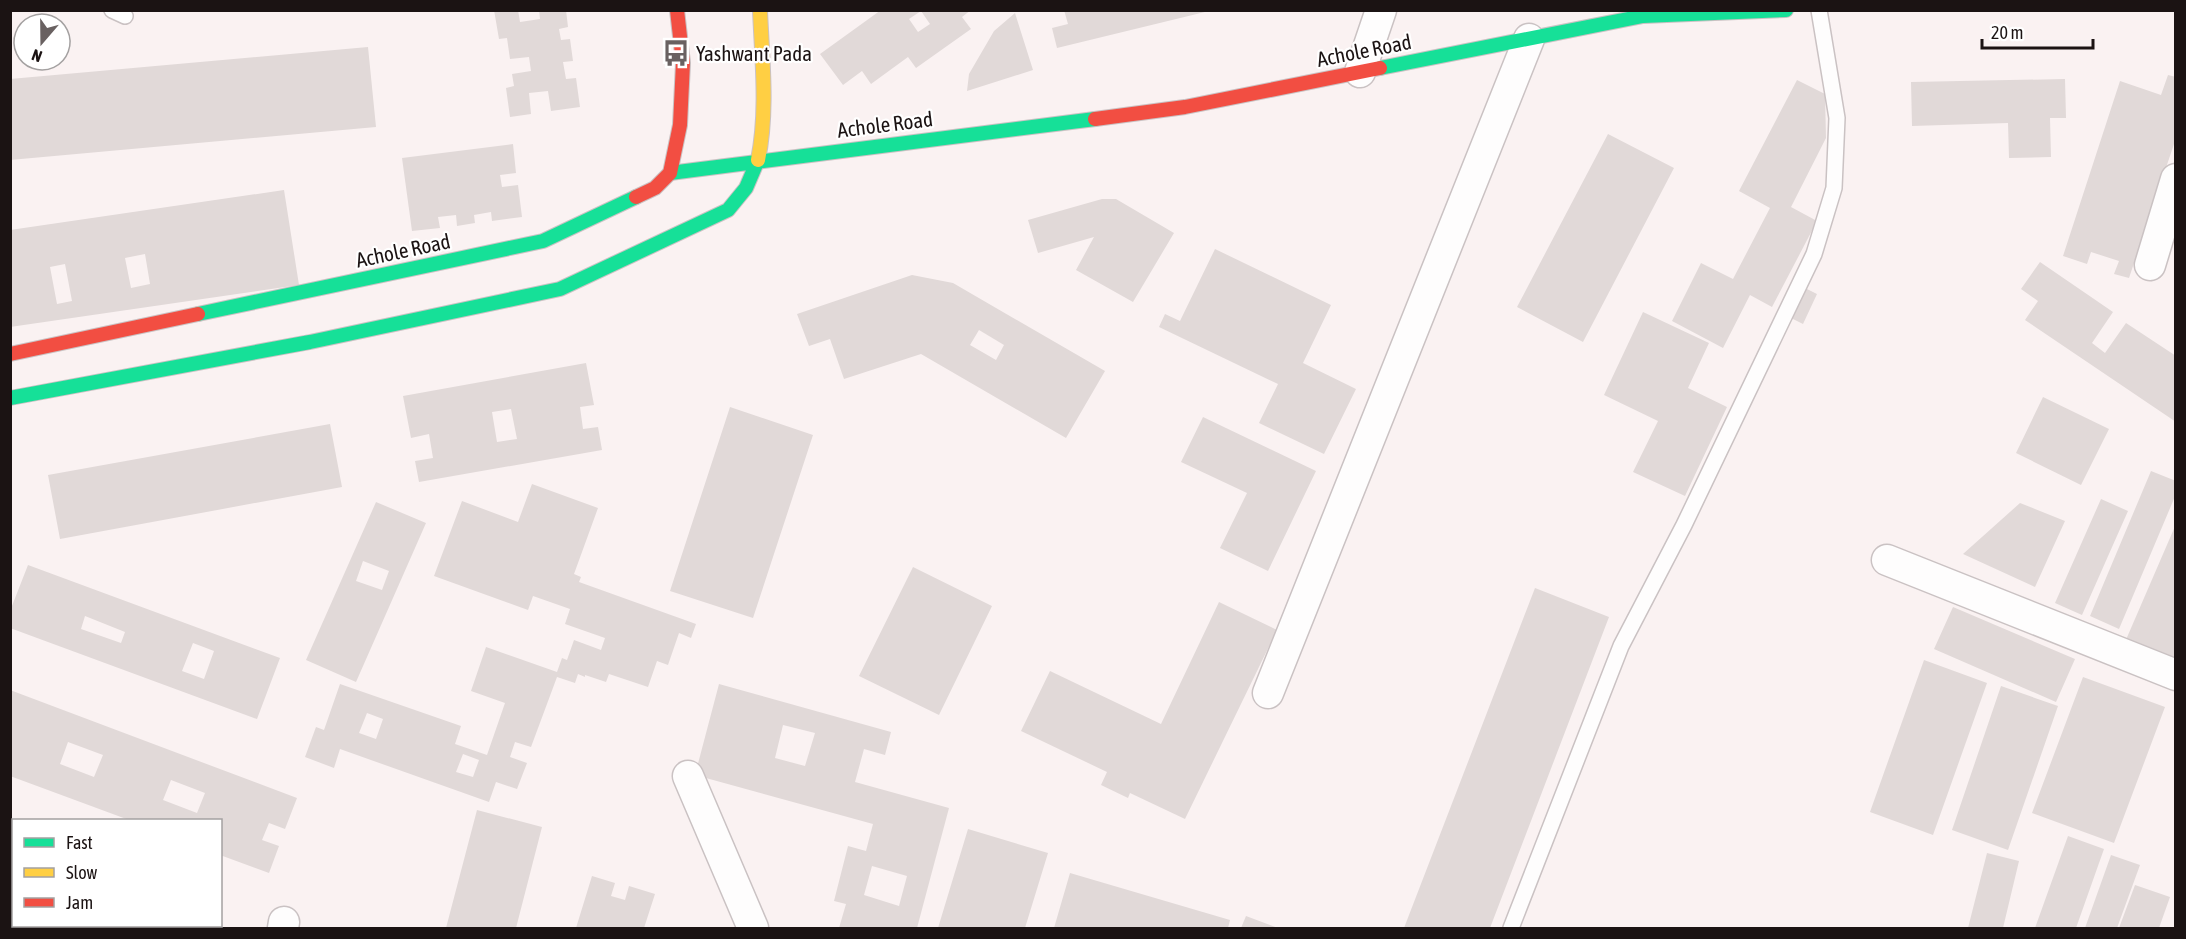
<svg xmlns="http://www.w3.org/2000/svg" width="2186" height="939" font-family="'Asap Condensed',sans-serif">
<rect width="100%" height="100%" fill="#faf2f2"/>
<path fill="#e1d9d8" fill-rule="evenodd" d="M494 10H518L520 22 540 19 539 10H566L568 27 559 29 561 40 570 39 573 61 563 62 566 79 576 78 580 107 551 111 548 91 529 93 531 114 510 117 506 88 514 86 512 74 531 71 529 57 510 59 507 38 499 39Z
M881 10H971L962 17 971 29 916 68 908 57 871 84 862 71 843 85 820 54ZM921 11 930 24 918 32 909 19Z
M1064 10H1209V11L1057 48 1052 28 1068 24Z
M1015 13 1033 70 967 91 969 74 994 31Z
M368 47 376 127 10 160V79Z
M2168 75 2176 77V138L2129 278 2114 274 2119 261 2091 252 2087 264 2063 256 2120 81 2161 95Z
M2065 79 2066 118H2050L2051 157 2009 158 2008 123 1912 126 1911 82Z
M1797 80 1825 94 1826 138 1791 207 1817 221 1772 307 1750 295 1723 348 1672 321 1701 263 1733 279 1770 208 1739 191Z
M1608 134 1674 168 1583 342 1517 307Z
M513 144 516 173 500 175 502 187 518 185 522 217 492 221 491 212 474 215 475 223 457 226 456 215 438 217 440 228 412 231 402 158Z
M284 190 299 285 10 327V230ZM145 254 150 284 131 288 125 258ZM65 264 72 301 57 304 50 267Z
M1102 199H1116L1174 233 1133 302 1076 270 1094 237 1038 253 1028 220Z
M1215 249 1331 305 1303 363 1356 389 1324 454 1259 423 1278 384 1159 327 1165 314 1180 321Z
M2040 262 2113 312 2092 343 2105 353 2126 323 2176 356V422L2025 320 2038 301 2021 289Z
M912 275 953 283 1105 371 1066 438 921 354 844 379 830 339 809 346 797 314ZM979 330 1004 345 996 360 970 345Z
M1805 288 1817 294 1803 324 1791 318Z
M1643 312 1709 343 1688 388 1727 407 1685 496 1633 472 1658 421 1604 395Z
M586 363 594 405 580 407 583 429 598 427 602 450 419 482 415 461 433 458 429 434 411 438 403 396ZM511 409 517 439 497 442 492 412Z
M2043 397 2109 429 2081 485 2016 453Z
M730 407 813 435 753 618 670 591Z
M1203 417 1316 471 1268 571 1220 548 1247 493 1181 462Z
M330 424 342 487 60 539 48 475Z
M2151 471 2176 481V494L2119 629 2090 616Z
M532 484 598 508 574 574 581 577 579 582 696 624 691 638 679 633 668 665 657 661 648 687 609 674 606 682 585 675V677L578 674 575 683 557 677 531 747 515 742 510 757 527 763 517 789 496 782 489 802 340 749 334 768 305 757 316 727 324 730 340 684 461 726 455 744 487 755 505 703 471 691 486 647 557 672 562 658 567 660 574 640 601 650 605 638 565 624 570 609 533 596 528 610 434 576 462 501 518 522ZM367 713 383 719 376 739 359 733ZM463 754 479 760 473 777 456 772Z
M2101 499 2128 511 2082 615 2055 603Z
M376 502 426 523 356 682 306 660ZM363 561 389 571 382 590 356 581Z
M2020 503 2065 521 2035 587 1963 554Z
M2176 524V664L2125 642Z
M28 565 280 658 257 719 10 628V611ZM85 616 125 632 121 643 81 629ZM193 643 214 651 204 679 182 671Z
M913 567 992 606 939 715 859 676Z
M1535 588 1609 617 1490 928H1404Z
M1219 602 1277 630 1185 819 1130 793 1128 798 1101 785 1107 772 1021 731 1050 671 1161 724Z
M1953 607 2075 659 2056 702 1934 649Z
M1924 660 1987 683 1933 835 1870 812Z
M2083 677 2165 707 2114 843 2032 813Z
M719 684 891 732 885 755 864 749 855 782 949 808 917 928H839L846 904 834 901 848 846 866 851 873 824 695 775ZM783 725 815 733 805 766 775 758ZM872 866 907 876 899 906 864 895Z
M2001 686 2058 706 2008 850 1952 830Z
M10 690 297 798 285 829 269 823 262 840 279 846 269 873 220 855V820H129L10 776ZM68 742 103 755 94 777 60 764ZM171 780 205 793 197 813 163 800Z
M477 810 542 827 516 928H446Z
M968 829 1048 853 1025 928H938Z
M2068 836 2104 849 2076 928H2035Z
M1987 853 2019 861 2003 928H1968Z
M2111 855 2140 865 2117 928H2085Z
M1070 873 1230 920 1228 928H1054Z
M592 876 615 883 611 896 625 900 629 886 655 894 644 928H576Z
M2135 885 2170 897 2159 928H2119Z
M1246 916 1278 928H1241Z"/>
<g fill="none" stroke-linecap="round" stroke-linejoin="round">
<defs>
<path id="lane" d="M112 10 125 16
M1511 928 1621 646 1684 525 1814 254 1834 188 1837 118 1819 10"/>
<path id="street" d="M1360 72 1381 10
M2150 265 2176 179
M1887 560 2176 675
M1268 693 1529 39
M688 776 753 928
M283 928 284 922"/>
<path id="fast" d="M1380 68 1643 16 1786 10
M670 173 1095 119
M198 314 543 241 636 197
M10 398 310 342 560 289 728 210 746 188 758 160"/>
<path id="slow" d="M758 160C768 111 762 59 760 10"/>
<path id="jam" d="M1095 119 1185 107 1380 68
M636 197 655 188 670 173 680 125 683 63 677 10
M10 354 198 314"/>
</defs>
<use href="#lane" stroke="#cac2c3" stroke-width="18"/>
<use href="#street" stroke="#cac2c3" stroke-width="33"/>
<use href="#fast" stroke="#cac2c3" stroke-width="16"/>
<use href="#slow" stroke="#cac2c3" stroke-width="16"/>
<use href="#jam" stroke="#cac2c3" stroke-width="16"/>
<use href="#lane" stroke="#fefdfd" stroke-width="15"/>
<use href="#street" stroke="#fefdfd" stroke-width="30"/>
<use href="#fast" stroke="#16e098" stroke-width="14"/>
<use href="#slow" stroke="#ffcf43" stroke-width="14"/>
<use href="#jam" stroke="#f24e42" stroke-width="14"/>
</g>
<defs>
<symbol id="bus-bare" viewBox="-9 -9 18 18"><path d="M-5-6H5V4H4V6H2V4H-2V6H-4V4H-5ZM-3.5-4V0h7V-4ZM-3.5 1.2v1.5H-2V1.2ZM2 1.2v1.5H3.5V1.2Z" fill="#696161" stroke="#fff" stroke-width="2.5" paint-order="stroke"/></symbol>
</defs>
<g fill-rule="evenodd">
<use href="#bus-bare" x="657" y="34" width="38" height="38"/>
</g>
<g text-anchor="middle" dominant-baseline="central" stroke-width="4.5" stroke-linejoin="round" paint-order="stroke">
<g font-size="21" fill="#1b1313" stroke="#fff">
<text transform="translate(1364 50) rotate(-11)">Achole Road</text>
<text transform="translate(885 124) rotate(-7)">Achole Road</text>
<text transform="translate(403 250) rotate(-12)">Achole Road</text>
</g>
<g font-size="21" fill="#1b1313" stroke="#fff" text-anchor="start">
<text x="696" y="53">Yashwant Pada</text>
</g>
</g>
<rect width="2186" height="939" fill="none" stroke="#1b1313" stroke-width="24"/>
<rect x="12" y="819" width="210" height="108" fill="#ffffff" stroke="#a4a1a1" stroke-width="1.5"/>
<rect x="24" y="838" width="30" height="9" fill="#16e098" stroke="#a4a1a1" stroke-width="1.5"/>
<text x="66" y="849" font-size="18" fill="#1b1313">Fast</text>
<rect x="24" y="868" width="30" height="9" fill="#ffcf43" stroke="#a4a1a1" stroke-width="1.5"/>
<text x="66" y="879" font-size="18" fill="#1b1313">Slow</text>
<rect x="24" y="898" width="30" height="9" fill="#f24e42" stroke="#a4a1a1" stroke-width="1.5"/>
<text x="66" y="909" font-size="18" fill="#1b1313">Jam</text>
<g transform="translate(42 42) rotate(200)"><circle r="28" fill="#ffffff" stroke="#a4a1a1" stroke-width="1.5"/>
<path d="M0-4.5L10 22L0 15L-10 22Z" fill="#696161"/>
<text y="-9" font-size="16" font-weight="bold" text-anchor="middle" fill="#1b1313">N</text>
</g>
<path d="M1982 39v9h111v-9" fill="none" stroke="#1b1313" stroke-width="3"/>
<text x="1991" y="39" font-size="18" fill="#1b1313" stroke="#ffffff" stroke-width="4.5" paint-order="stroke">20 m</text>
</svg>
